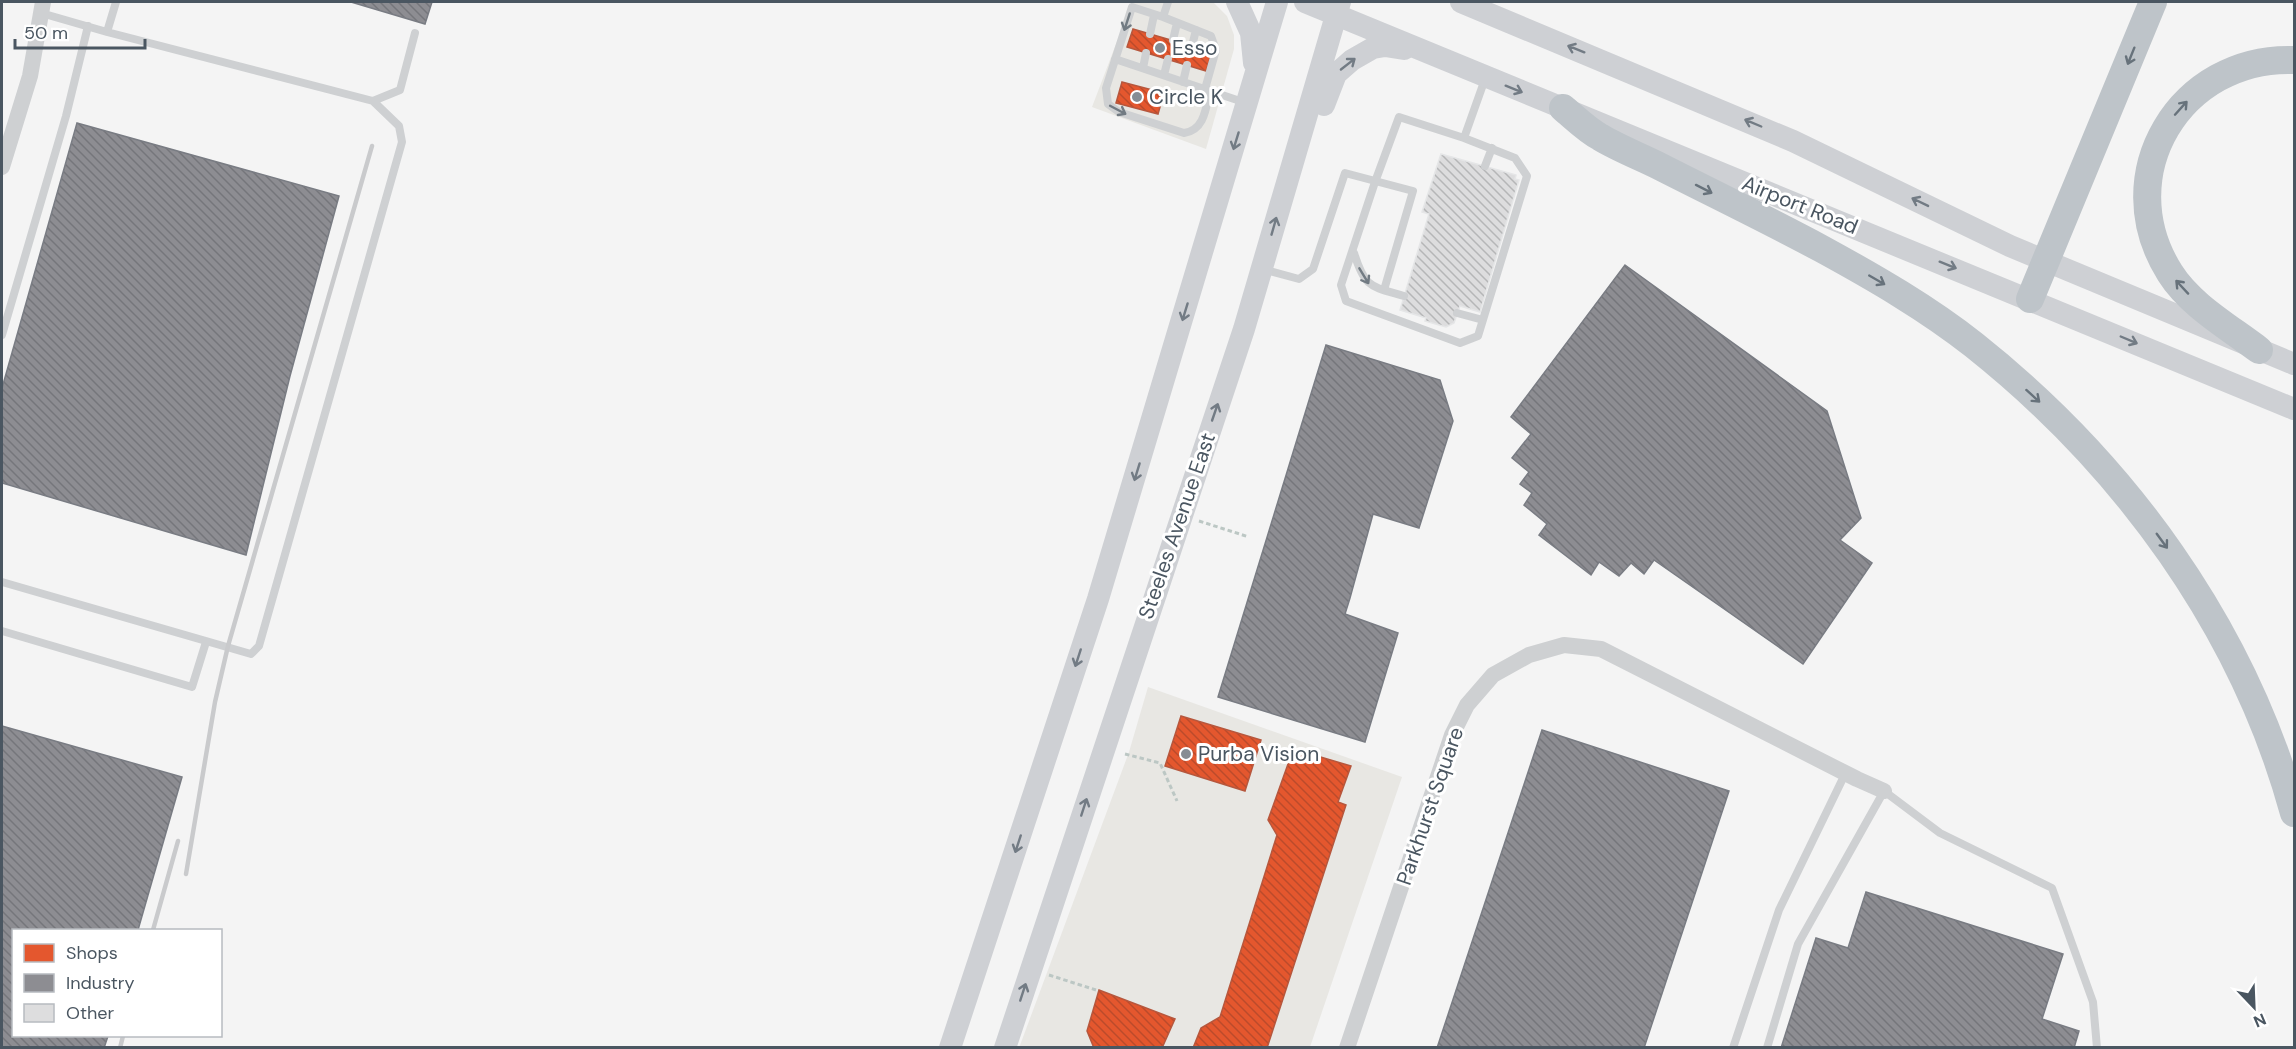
<svg xmlns="http://www.w3.org/2000/svg" width="2296" height="1049" font-family="'DM Sans',sans-serif">
<defs>
<pattern id="shops-back-hatch" width="6" height="6" patternUnits="userSpaceOnUse" patternTransform="scale(1.5)"><rect width="6" height="6" fill="#e4572e"/><path d="M-1 5l2 2M0 0l6 6M5-1l2 2" fill="none" stroke="#bb4b2b"/></pattern>
<pattern id="industry-back-hatch" width="6" height="6" patternUnits="userSpaceOnUse" patternTransform="scale(1.5)"><rect width="6" height="6" fill="#8d8d92"/><path d="M-1 5l2 2M0 0l6 6M5-1l2 2" fill="none" stroke="#75767b"/></pattern>
<pattern id="building-back-hatch" width="6" height="6" patternUnits="userSpaceOnUse" patternTransform="scale(1.5)"><rect width="6" height="6" fill="#ddddde"/><path d="M-1 5l2 2M0 0l6 6M5-1l2 2" fill="none" stroke="#b5b6b7"/></pattern>
</defs>
<rect width="100%" height="100%" fill="#f4f4f4"/>
<path fill="#e8e7e3" d="M1132 2H1213L1227 16 1234 35V49L1206 149 1092 107Z
M1148 687 1402 777 1310 1047 1019 1048 1129 752Z"/>
<path fill="url(#shops-back-hatch)" stroke="#b6573d" stroke-width="1.5" d="M1133 29 1212 52 1206 71 1127 47Z
M1122 82 1164 93 1158 114 1116 103Z
M1181 716 1261 740 1245 791 1165 766Z
M1307 753 1351 766 1338 802 1346 805 1267 1048H1193L1201 1028 1220 1017 1277 835 1268 820 1288 764Z
M1099 990 1175 1019 1162 1048H1094L1087 1031Z"/>
<path fill="url(#industry-back-hatch)" stroke="#797c83" stroke-width="1.5" d="M351 2H432L425 24Z
M77 123 339 196 290 376 246 555 2 483V388Z
M1625 265 1827 411 1861 518 1840 540 1872 563 1803 664 1654 560 1644 574 1631 563 1619 576 1599 562 1591 575 1539 535 1547 524 1524 505 1532 493 1520 484 1529 472 1512 458 1531 434 1511 417Z
M1326 345 1440 380 1453 421 1419 528 1373 514 1350 598 1345 614 1398 633 1365 742 1218 697Z
M2 726 182 777 138 930H14V1036H108L104 1048H2Z
M1542 730 1729 791 1644 1048H1437Z
M1866 892 2063 954 2042 1019 2079 1031 2074 1048H1781L1816 938 1848 948Z"/>
<path fill="url(#building-back-hatch)" stroke="#e5e6e7" stroke-width="1.5" d="M1441 154 1516 175 1515 179 1519 180 1480 312 1460 306 1454 323 1446 327 1425 321 1426 318 1400 310 1429 214 1422 212Z"/>
<g fill="none" stroke-linecap="round" stroke-linejoin="round">
<path stroke="#bcc7c4" stroke-width="3" stroke-dasharray="4.5 3" stroke-linecap="butt" d="M1199 521 1249 537
M1125 754 1160 763 1177 801
M1049 975 1096 990"/>
<path stroke="#ced0d2" stroke-width="8" d="M1168 2 1163 17 1132 7 1106 88 1108 104 1119 112 1184 133C1205 130 1206 107 1210 90
M41 13 107 32 116 2
M1163 17 1211 36 1216 50 1205 89
M1150 34 1154 15
M1173 40 1177 23
M1192 46 1196 30
M1115 59 1246 103
M1143 68 1146 53
M1164 75 1168 59
M1183 82 1187 65
M373 101 400 90 415 33
M1399 117 1464 138 1515 158 1527 176 1478 336 1460 343 1346 301 1341 285 1375 182Z
M1464 138 1485 79
M1485 166 1492 148
M1354 253C1365 288 1370 286 1404 296
M1262 269 1299 279 1313 269 1345 173 1413 191 1384 290
M1457 313 1483 320
M2 335 66 116 88 26
M2 582 251 654 259 646 402 142 399 126 373 101 107 32
M2 631 192 687 206 642
M1733 1048 1779 910 1846 772
M1767 1048 1798 944 1884 791 1940 833 2052 888 2093 1002 2097 1048"/>
<path stroke="#ced0d2" stroke-width="16" d="M2 167 30 76 43 2
M1347 1048 1452 735 1467 705 1493 675 1529 655 1564 645 1601 649 1857 779 1884 791"/>
<path stroke="#ced0d4" stroke-width="22" d="M1237 2 1251 33 1254 63
M1305 2 2294 409
M1461 2 1793 141 2010 246 2294 364
M1324 105 1336 74 1352 60 1373 48 1385 46 1404 49
M950 1048 1098 599 1277 2
M1005 1048 1244 329 1340 2"/>
<path stroke="#bec4c9" stroke-width="28" d="M1563 108C1575 118 1587 130 1600 137 1618 148 1639 156 1657 165 1712 193 1768 220 1822 249 1875 278 1927 308 1974 345 2124 464 2243 627 2294 813
M2030 299 2153 2
M2259 350C2229 327 2190 305 2170 273 2108 175 2180 56 2294 60"/>
<path stroke="#c9cacc" stroke-width="4.5" d="M186 874 215 702 228 646 372 146
M153 930 178 841
M120 1048 123 1036"/>
</g>
<defs><path id="oneway-shaft" d="M-6 0H5M1.5-3L5.5 0L1.5 3" fill="none" stroke-width="1.6" stroke-linecap="round" stroke-linejoin="round" transform="scale(1.5)"/></defs>
<g stroke="#727b83">
<use href="#oneway-shaft" transform="translate(1127 22) rotate(108)"/>
<use href="#oneway-shaft" transform="translate(1118 110) rotate(28)"/>
<use href="#oneway-shaft" transform="translate(1364 276) rotate(59)"/>
</g>
<g stroke="#727b84">
<use href="#oneway-shaft" transform="translate(1576 49) rotate(-158)"/>
<use href="#oneway-shaft" transform="translate(1348 64) rotate(-38)"/>
<use href="#oneway-shaft" transform="translate(1514 89) rotate(22)"/>
<use href="#oneway-shaft" transform="translate(1753 123) rotate(-157)"/>
<use href="#oneway-shaft" transform="translate(1236 141) rotate(107)"/>
<use href="#oneway-shaft" transform="translate(1920 202) rotate(-154)"/>
<use href="#oneway-shaft" transform="translate(1274 226) rotate(-74)"/>
<use href="#oneway-shaft" transform="translate(1948 265) rotate(22)"/>
<use href="#oneway-shaft" transform="translate(1185 312) rotate(107)"/>
<use href="#oneway-shaft" transform="translate(2129 340) rotate(23)"/>
<use href="#oneway-shaft" transform="translate(1215 412) rotate(-71)"/>
<use href="#oneway-shaft" transform="translate(1137 472) rotate(107)"/>
<use href="#oneway-shaft" transform="translate(1078 658) rotate(108)"/>
<use href="#oneway-shaft" transform="translate(1084 807) rotate(-72)"/>
<use href="#oneway-shaft" transform="translate(1018 844) rotate(108)"/>
<use href="#oneway-shaft" transform="translate(1023 992) rotate(-72)"/>
</g>
<g stroke="#67727b">
<use href="#oneway-shaft" transform="translate(2131 56) rotate(112)"/>
<use href="#oneway-shaft" transform="translate(2181 108) rotate(-48)"/>
<use href="#oneway-shaft" transform="translate(1704 189) rotate(27)"/>
<use href="#oneway-shaft" transform="translate(1877 280) rotate(30)"/>
<use href="#oneway-shaft" transform="translate(2182 287) rotate(-133)"/>
<use href="#oneway-shaft" transform="translate(2033 396) rotate(42)"/>
<use href="#oneway-shaft" transform="translate(2162 541) rotate(54)"/>
</g>
<g fill="#868d94" stroke="#fff" stroke-width="2">
<circle cx="1160" cy="48" r="6"/>
<circle cx="1137" cy="97" r="6"/>
<circle cx="1186" cy="754" r="6"/>
</g>
<g text-anchor="middle" dominant-baseline="central" stroke-width="6" stroke-linejoin="round" paint-order="stroke">
<g font-size="21" fill="#4a5661" stroke="#fff" text-anchor="start">
<text x="1172" y="48">Esso</text>
<text x="1149" y="97">Circle K</text>
<text x="1198" y="754">Purba Vision</text>
</g>
<g font-size="21" fill="#4a5661" stroke="#fff">
<text transform="translate(1800 205) rotate(22)">Airport Road</text>
<text transform="translate(1177 526) rotate(-71)">Steeles Avenue East</text>
<text transform="translate(1430 806) rotate(-71)">Parkhurst Square</text>
</g>
</g>
<rect width="2296" height="1049" fill="none" stroke="#4a5661" stroke-width="6"/>
<rect x="12" y="929" width="210" height="108" fill="#ffffff" stroke="#b7bbc0" stroke-width="1.5"/>
<rect x="24" y="944" width="30" height="18" fill="#e4572e" stroke="#b7bbc0" stroke-width="1.5"/>
<text x="66" y="959" font-size="18" fill="#4a5661">Shops</text>
<rect x="24" y="974" width="30" height="18" fill="#8d8d92" stroke="#b7bbc0" stroke-width="1.5"/>
<text x="66" y="989" font-size="18" fill="#4a5661">Industry</text>
<rect x="24" y="1004" width="30" height="18" fill="#ddddde" stroke="#b7bbc0" stroke-width="1.5"/>
<text x="66" y="1019" font-size="18" fill="#4a5661">Other</text>
<g transform="translate(2254 1007) rotate(157)" stroke="#ffffff" stroke-width="4.5" paint-order="stroke">
<path d="M0-4.5L10 22L0 15L-10 22Z" fill="#4a5661"/>
<text y="-9" font-size="16" font-weight="bold" text-anchor="middle" fill="#4a5661">N</text>
</g>
<path d="M15 39v9h130v-9" fill="none" stroke="#4a5661" stroke-width="3"/>
<text x="24" y="39" font-size="18" fill="#4a5661" stroke="#ffffff" stroke-width="4.5" paint-order="stroke">50 m</text>
</svg>
